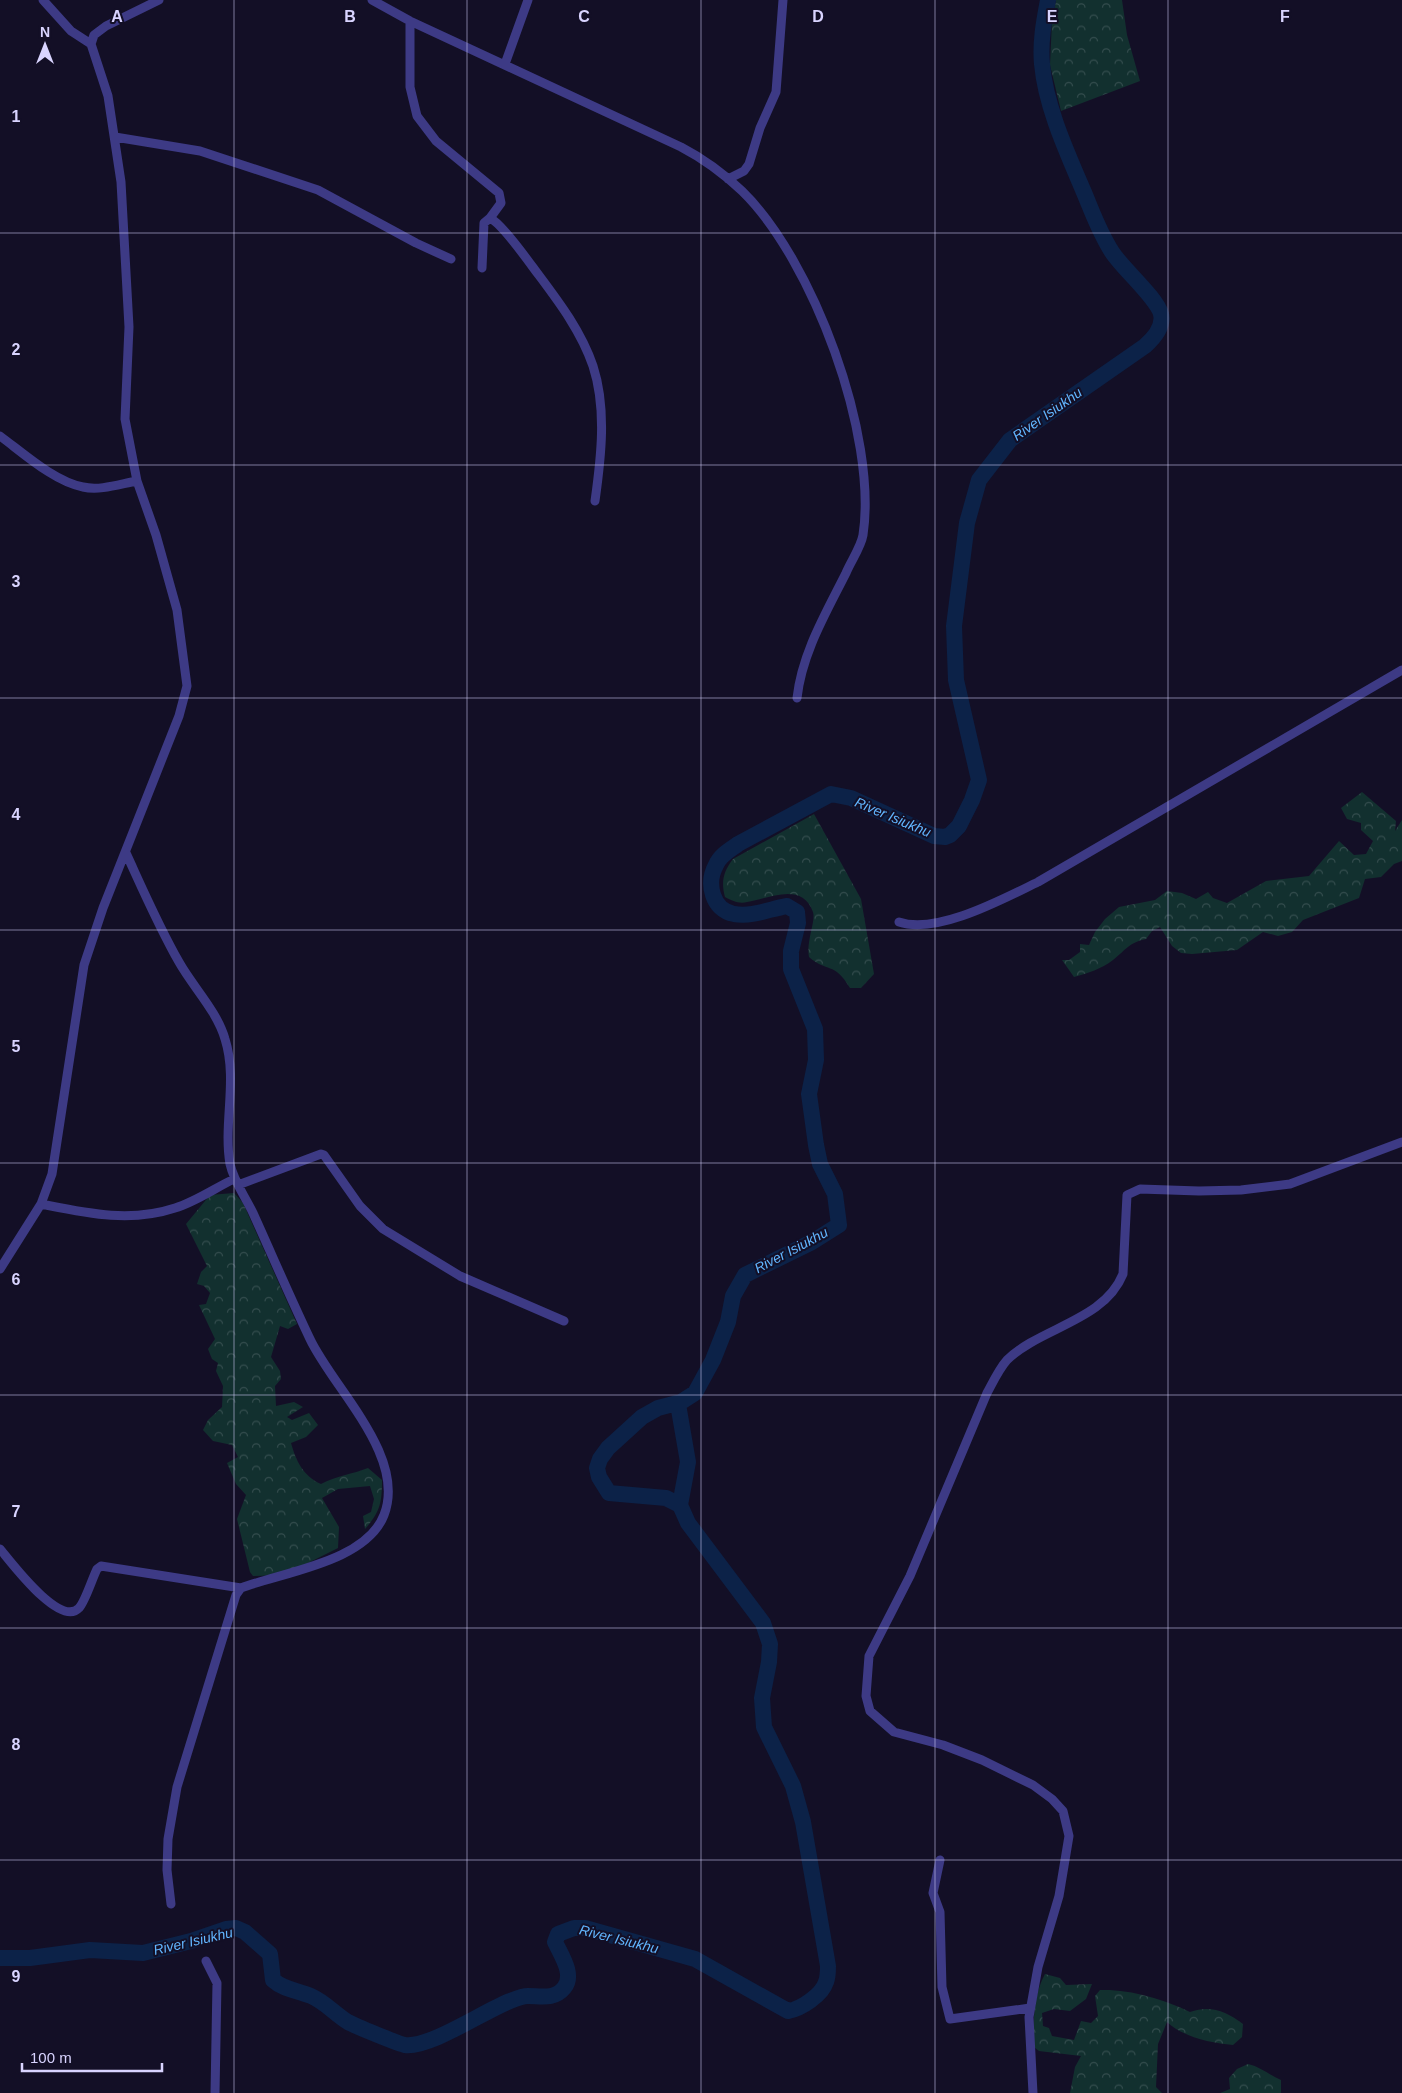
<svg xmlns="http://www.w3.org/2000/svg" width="1402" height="2093" font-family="Helvetica,sans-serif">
<defs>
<pattern id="forest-crowns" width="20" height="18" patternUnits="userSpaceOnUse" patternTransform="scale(1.25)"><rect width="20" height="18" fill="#12302f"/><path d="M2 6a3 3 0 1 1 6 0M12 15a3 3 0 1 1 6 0" fill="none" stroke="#344d4e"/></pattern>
</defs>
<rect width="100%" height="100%" fill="#130f26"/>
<path fill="url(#forest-crowns)" d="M1056 0H1122L1127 35 1140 81 1061 111 1050 65 1052 21Z
M1362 792 1396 821 1395 831 1402 820V861L1394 864 1381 877 1365 879 1359 898 1303 920 1292 932 1278 936 1263 932 1237 950 1192 954 1181 953 1172 946 1160 927 1152 931 1146 939C1128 943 1127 949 1113 960 1101 969 1088 973 1074 977L1062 960H1069L1080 952V944L1089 945 1095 932 1105 919 1119 907 1155 900 1167 891 1182 893 1196 899 1208 892 1213 898 1227 903 1266 881 1309 876 1339 841 1354 855 1366 854 1373 841 1361 830V823L1347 819 1341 808Z
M814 814 861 899 874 974 861 988H850C834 961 827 973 809 957 806 941 816 921 813 912 802 881 768 899 747 902 739 904 733 901 725 897 721 882 723 872 733 859Z
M234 1193 243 1203 297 1324 288 1329 280 1326 271 1357 280 1371 281 1379 275 1386 276 1406 294 1402 303 1407 287 1417 292 1420 309 1413 318 1425 306 1437 291 1443C296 1461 303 1476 321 1484 336 1476 353 1474 368 1468L382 1480C382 1503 380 1512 365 1529L363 1516 371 1512 374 1499 370 1486 338 1489 322 1498 339 1527 338 1548 284 1575 253 1576 250 1572 237 1519 246 1495 236 1484 227 1463 238 1457 232 1445 213 1441 203 1430 208 1420 222 1407 223 1386 216 1371 218 1363 212 1359 208 1349 215 1339 199 1305 206 1304 210 1293 204 1286 197 1284 201 1272 207 1266 186 1224 210 1195Z
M1045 1974 1060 1978 1066 1985 1092 1984 1086 1999 1070 2011 1054 2009 1042 2013 1043 2026 1049 2028 1052 2036 1074 2040 1081 2021 1091 2023 1098 2016 1095 1996 1100 1990C1129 1989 1164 1999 1190 2012 1210 2005 1226 2011 1243 2024L1242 2037 1233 2045C1211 2043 1183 2037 1167 2022L1158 2044 1156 2087 1162 2093H1070L1075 2067 1081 2056 1039 2051 1034 2047C1033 2023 1033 1996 1045 1974Z
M1248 2064C1261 2067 1269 2075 1281 2080V2093H1220L1230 2089 1229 2078 1237 2069Z"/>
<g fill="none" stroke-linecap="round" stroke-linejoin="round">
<path stroke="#0c2248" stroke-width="16" d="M678 1404 688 1462 680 1505
M0 1958H30L90 1950 143 1953 191 1941 226 1929 236 1928 245 1932 270 1954 273 1980C284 1990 297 1990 311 1996 325 2002 335 2014 348 2022 355 2026 399 2044 405 2045 430 2048 484 2011 510 2001 515 1999 522 1996 528 1996 541 1996 554 2000 564 1988 575 1975 561 1955 555 1942L558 1934 574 1928H585L695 1959 788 2011C801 2009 822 1995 826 1982 828 1977 828 1971 828 1966L803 1822 793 1786 764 1727 762 1698 769 1662 770 1644 763 1623 688 1523 680 1505 666 1498 609 1493 599 1477 597 1468 600 1459 608 1448 642 1417 658 1408 681 1402 695 1393 713 1360 728 1322 733 1296 745 1275 812 1242 839 1225 835 1194 820 1164 816 1145 809 1094 816 1060 815 1029 791 969V951L798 923 797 912 787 906C769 909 753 917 734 914 712 910 706 883 716 865 720 855 730 850 738 844L831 794 851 798 934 836 945 837 950 835 959 826 972 800 979 780 956 680 954 626 967 523 979 480 1010 440 1145 346C1154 338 1164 327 1161 314 1157 298 1122 268 1112 252 1099 232 1092 211 1083 190 1066 150 1046 107 1042 64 1040 42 1044 21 1048 0"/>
<path stroke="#3d3a85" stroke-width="9" d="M43 0 71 31 91 44
M372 0 410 21 681 147C704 159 723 173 742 191 813 260 878 436 863 535 861 547 851 561 846 573 826 613 802 653 797 698
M410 21V87L417 116 436 141 499 193 501 203 490 218
M505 64 528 0
M115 137 200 151 318 190 416 243 451 259
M728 179 744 171 749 164 760 128 776 92 783 0
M482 268 484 223 490 218C502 224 523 254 532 266 555 297 580 328 593 366 607 409 601 458 595 501
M0 436C23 453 55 482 83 487 100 491 120 484 137 481
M126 853C143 890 159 927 179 962 193 987 217 1011 225 1039 238 1080 223 1123 230 1164 234 1182 245 1196 253 1213 272 1255 290 1297 310 1339 333 1388 407 1456 384 1515 366 1562 283 1572 241 1588L236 1595 177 1787 168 1839 167 1870 171 1904
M899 922C937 935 1003 899 1038 882L1402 670
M238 1185 321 1154 324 1155 360 1206 383 1229 460 1276 564 1321
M41 1204C86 1213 130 1223 175 1208 195 1202 215 1188 234 1179
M0 1269 41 1204 52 1174 84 965 103 908 179 716 187 686 177 610 156 535 137 481 125 419 129 327 121 182 108 96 91 44 94 35 106 26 159 0
M0 1549C11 1562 60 1628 79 1608 85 1602 92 1579 97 1569L101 1566 241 1588
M940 1860 933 1893 940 1912 942 1987 950 2019 1030 2008
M206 1961 217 1983 215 2093
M1033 2093 1029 2017 1038 1967 1059 1896 1069 1836 1063 1811 1052 1799 1033 1785 982 1760 943 1745 894 1732 870 1711 866 1696 869 1656 910 1576 987 1393C993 1382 999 1369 1007 1360 1041 1327 1104 1321 1123 1274L1127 1195 1140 1189 1199 1191 1241 1190 1290 1184 1402 1142"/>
</g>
<path fill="none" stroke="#d9d4ff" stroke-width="1" stroke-opacity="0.55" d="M234 0V2093M467 0V2093M701 0V2093M935 0V2093M1168 0V2093M0 233H1402M0 465H1402M0 698H1402M0 930H1402M0 1163H1402M0 1395H1402M0 1628H1402M0 1860H1402"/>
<g text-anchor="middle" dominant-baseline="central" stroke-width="4" stroke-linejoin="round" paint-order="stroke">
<g font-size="14" font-style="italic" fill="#62b6ff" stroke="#130f26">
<text transform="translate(1047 414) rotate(-35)">River Isiukhu</text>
<text transform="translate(893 817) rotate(23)">River Isiukhu</text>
<text transform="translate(791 1250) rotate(-28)">River Isiukhu</text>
<text transform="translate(619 1939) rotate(14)">River Isiukhu</text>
<text transform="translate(193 1941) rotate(-13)">River Isiukhu</text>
</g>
</g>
<g font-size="16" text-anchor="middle" font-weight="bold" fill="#d9d4ff" stroke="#130f26" stroke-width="4" stroke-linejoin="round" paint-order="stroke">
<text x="117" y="22">A</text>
<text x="350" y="22">B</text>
<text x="584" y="22">C</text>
<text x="818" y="22">D</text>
<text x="1052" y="22">E</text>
<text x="1285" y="22">F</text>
<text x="16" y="122">1</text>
<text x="16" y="355">2</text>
<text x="16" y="587">3</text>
<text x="16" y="820">4</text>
<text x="16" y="1052">5</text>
<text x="16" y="1285">6</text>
<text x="16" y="1517">7</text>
<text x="16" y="1750">8</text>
<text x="16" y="1982">9</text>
</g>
<g transform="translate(45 45)" stroke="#130f26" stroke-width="4" paint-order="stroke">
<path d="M0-4L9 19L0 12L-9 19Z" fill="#d9d4ff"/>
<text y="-8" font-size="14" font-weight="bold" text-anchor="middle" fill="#d9d4ff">N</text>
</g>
<path d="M22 2063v8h140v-8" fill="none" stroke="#d9d4ff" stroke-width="2.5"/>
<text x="30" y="2063" font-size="15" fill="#d9d4ff" stroke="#130f26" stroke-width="4" paint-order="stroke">100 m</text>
</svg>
